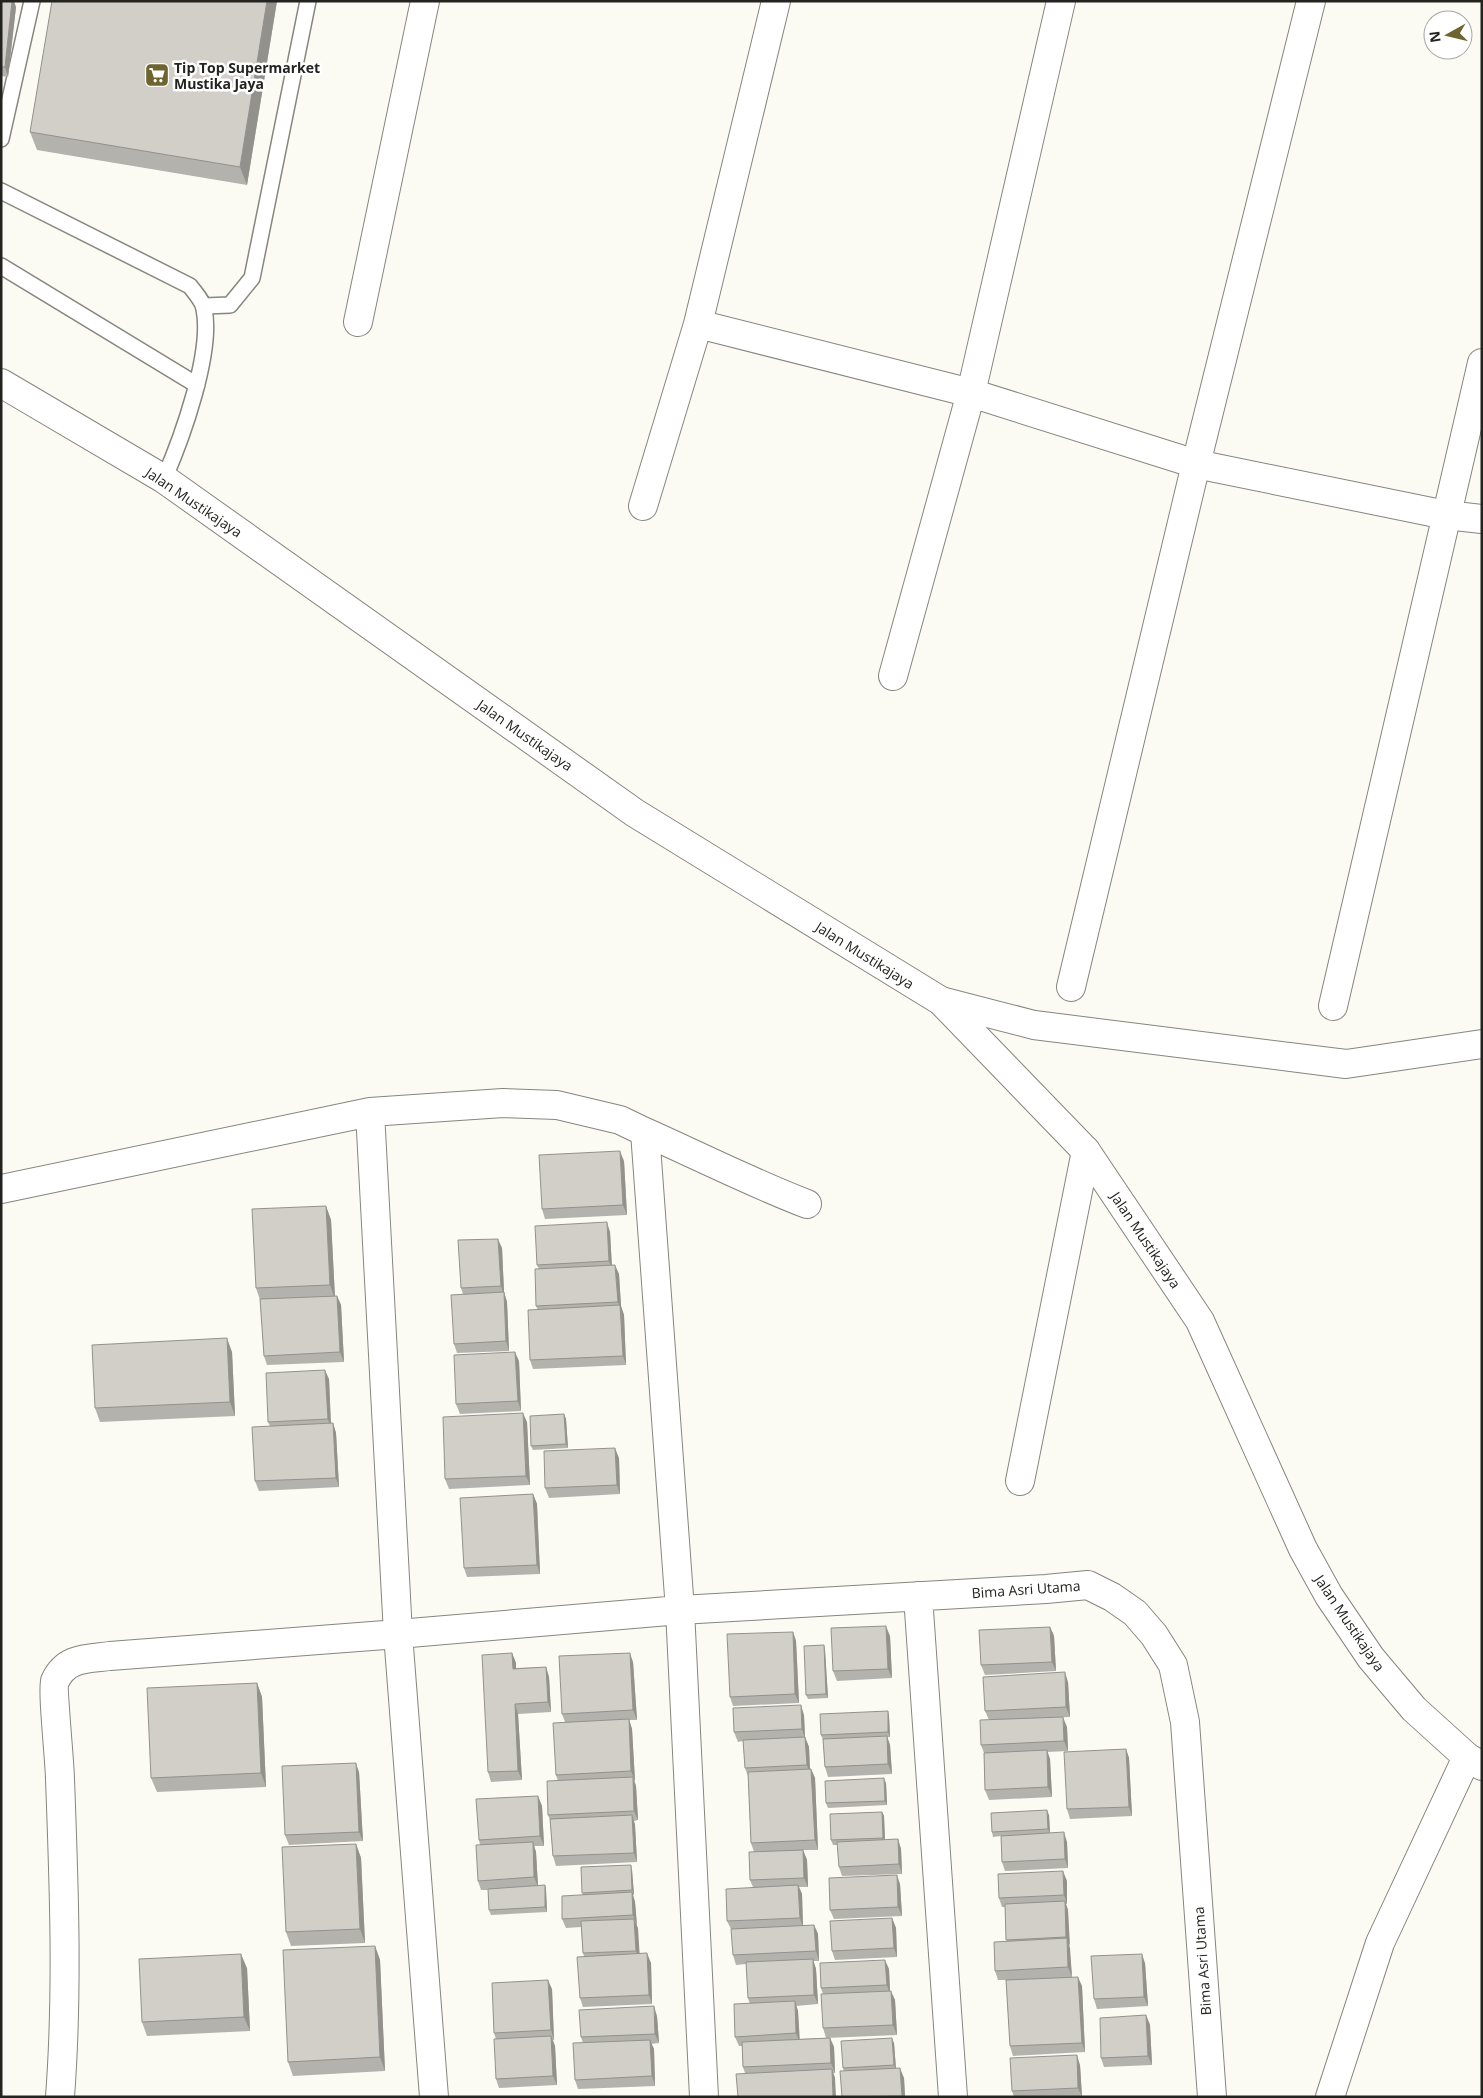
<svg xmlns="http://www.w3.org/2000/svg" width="1483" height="2098" font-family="'Open Sans',sans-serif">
<rect width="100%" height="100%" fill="#fcfbf3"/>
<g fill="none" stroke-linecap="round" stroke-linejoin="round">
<defs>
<path id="service" d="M1 139 32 1
M1 191 190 286C195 293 203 301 204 309 213 352 182 438 164 479
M1 266 197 385
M204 306 230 305 252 278 308 1"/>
<path id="minor" d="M358 322 425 1
M698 324 971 393 1196 464 1446 515 1482 519
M643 506 698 324 776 1
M893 676 971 393 1061 1
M1071 987 1196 464 1311 1
M941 1001 1034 1025 1346 1064 1482 1044
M1333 1006 1482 363
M370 1112 503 1103 557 1105 620 1120 645 1132 680 1610 704 2097
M645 1132C699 1156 752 1183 807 1204
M1 1189 370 1112 398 1634 434 2097
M1020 1481 1086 1151
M918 1596 953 2097
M60 2097C68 1991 64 1885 60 1779 60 1765 52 1688 55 1681 66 1657 87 1659 110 1656L398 1634 680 1610 1046 1589 1088 1585 1112 1597 1135 1613 1154 1635 1173 1665 1185 1722 1212 2097
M1330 2097 1380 1943 1467 1757"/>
<path id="secondary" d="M1 383 164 479 635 813 941 1001 1086 1151 1200 1321 1303 1549 1329 1596 1371 1658 1414 1709 1467 1757 1482 1766"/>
</defs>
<use href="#service" stroke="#86857e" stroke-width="18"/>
<use href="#minor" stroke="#86857e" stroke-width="30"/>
<use href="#secondary" stroke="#86857e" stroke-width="30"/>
<use href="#service" stroke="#fff" stroke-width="15"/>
<use href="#minor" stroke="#fff" stroke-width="28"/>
<use href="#secondary" stroke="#fff" stroke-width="28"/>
</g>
<path fill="#b4b2ac" d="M1 1 16 7 8 77 1 76Z
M277 1 247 185 37 150 30 132Z
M624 1161 627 1215 545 1219 542 1209Z
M326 1206 331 1220 335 1296H337L341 1305 344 1362 267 1365 264 1356 260 1300 256 1288Z
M610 1232 612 1265 619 1274 621 1306 624 1315 626 1365 533 1369 530 1360 538 1310 536 1306 539 1269 537 1265Z
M502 1248 504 1292 507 1302 509 1351 457 1353 454 1344 463 1294 461 1288Z
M232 1352 235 1416 100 1422 95 1408Z
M519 1361 521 1411 460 1414 456 1404Z
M329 1379 331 1423H333L336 1433 339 1487 259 1491 255 1481 270 1426 268 1422Z
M564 1414 566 1419 568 1448 533 1450 531 1446Z
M527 1422 530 1485 449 1489 445 1479Z
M619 1458 620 1494 549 1498 545 1488Z
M533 1494 537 1504 540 1574 467 1577 464 1568Z
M1050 1627 1054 1636 1056 1671 985 1675 981 1665Z
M793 1632 796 1641 799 1703 733 1706 730 1697Z
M890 1636 892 1678 837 1681 833 1671Z
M824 1645 825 1650 828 1698 808 1699 806 1695Z
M512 1653 516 1663V1668L546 1667 549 1677 551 1712 518 1714 522 1780 491 1782 488 1772Z
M633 1662 637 1720H629L632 1729 635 1781H634L636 1786 638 1820 634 1821 635 1825 637 1862 556 1866 553 1856 550 1820 548 1815 558 1781 556 1775 565 1722 562 1714Z
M1068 1682 1070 1717 1045 1718 1067 1727 1068 1751 1047 1752 1050 1759 1052 1797 989 1800 985 1790 984 1753 981 1745 989 1720 985 1711Z
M257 1683 262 1697 266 1787 157 1792 151 1778Z
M888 1711 889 1716 890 1737H887L890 1745 892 1774 828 1777 825 1767 823 1740 821 1735Z
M804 1715 805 1737 809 1747 810 1769H811L815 1778 818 1850H803L807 1860 808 1887H799L802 1894 803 1926 814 1925 818 1934 819 1961H813L816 1969 818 2004 796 2006 798 2011 799 2039 830 2038 834 2047 835 2073H833L835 2078 745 2073 743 2067 742 2046H739L735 2037 750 2004 748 1998 746 1964 736 1965 733 1955 732 1931 727 1921 753 1887 750 1880 754 1852 751 1843 748 1776 745 1768 743 1741 738 1742 734 1732Z
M1126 1749 1129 1758 1132 1816 1070 1819 1067 1809Z
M359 1772 363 1841 289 1845 285 1835Z
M886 1783 887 1805 828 1808 826 1803Z
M538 1796 542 1806 544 1846H534L536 1852 538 1886 545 1885 546 1890 547 1912 491 1915 489 1910 488 1890H481L478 1881 480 1845 479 1840Z
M882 1812 884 1816 885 1840 898 1839 901 1849 902 1874 842 1876 839 1867 838 1845H833L831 1840Z
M1049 1815 1050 1833 1067 1842 1068 1868 1005 1871 1002 1862 1001 1836 993 1837 992 1832Z
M356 1844 361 1858 365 1943 291 1946 286 1932Z
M632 1870 634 1895H633L635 1902 639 1954 651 1963 652 2004 583 2007 580 1998 584 1956 583 1953 581 1927 566 1928 562 1919 583 1895 582 1893Z
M1067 1881V1904H1066L1068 1910 1069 1946 1072 1977 1082 1986 1085 2052 1013 2056 1010 2046 1006 1980H998L995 1971 1007 1941 1005 1907H1002L999 1898Z
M900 1884 902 1916 834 1919 830 1910Z
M892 1918 896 1928 897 1957 835 1960 832 1951Z
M375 1946 380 1960 385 2071 293 2076 288 2062Z
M1145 1963 1148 2006 1097 2009 1094 1999Z
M247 1968 250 2031 147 2036 142 2022Z
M889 1969 890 1991 895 2000 897 2035 826 2038 823 2028V1994L821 1988Z
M552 1989 554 2040H553L555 2046 557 2085 499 2088 496 2079V2039L494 2033Z
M1146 2015 1150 2025 1152 2065 1104 2067 1101 2058Z
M657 2016 659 2043 651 2044 654 2049 655 2086 578 2089 575 2080 583 2043 581 2037Z
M894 2043 896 2068 904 2078 905 2097H842L844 2071 843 2068Z
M1080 2065 1082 2097H1014L1012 2091Z"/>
<path fill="#92918c" d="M12 1H14L16 7 8 77 5 67Z
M267 1H277L247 185 240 167Z
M620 1151 624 1161 627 1215 623 1205Z
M326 1206 331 1220 335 1299 330 1285Z
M607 1222 610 1232 612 1270 609 1261Z
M498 1239 502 1248 504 1292 507 1302 509 1351 506 1341 504 1295 501 1286Z
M615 1265 619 1274 621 1306 624 1315 626 1365 623 1356 621 1310 618 1302Z
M337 1296 341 1305 344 1362 340 1352Z
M227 1338 232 1352 235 1416 230 1402Z
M515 1352 519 1361 521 1411 518 1401Z
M325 1370 329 1379 331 1429 328 1419Z
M523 1413 527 1422 530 1485 526 1476Z
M564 1414 566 1419 568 1448 566 1444Z
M333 1423 336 1433 339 1487 336 1478Z
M615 1448 619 1458 620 1494 617 1485Z
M533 1494 537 1504 540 1574 537 1565Z
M886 1626 890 1636 892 1678 888 1669Z
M1050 1627 1054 1636 1056 1671 1052 1662Z
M793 1632 796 1641 799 1703 795 1694Z
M824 1645 825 1650 828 1698 826 1694Z
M512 1653 516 1663V1678L513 1669Z
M630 1653 633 1662 637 1720 633 1710Z
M546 1667 549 1677 551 1712 548 1702Z
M1065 1672 1068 1682 1070 1717 1066 1707Z
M257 1683 262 1697 266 1787 261 1773Z
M515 1704 518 1714 522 1780 518 1771Z
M801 1705 804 1715 805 1739 802 1729Z
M888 1711 889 1716 890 1737 888 1732Z
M1063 1717 1067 1727 1068 1751 1064 1741Z
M629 1719 632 1729 635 1781 631 1771Z
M887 1736 890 1745 892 1774 888 1764Z
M805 1737 809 1747 810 1774 807 1765Z
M1126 1749 1129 1758 1132 1816 1129 1807Z
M1047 1750 1050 1759 1052 1797 1048 1787Z
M356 1763 359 1772 363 1841 359 1832Z
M811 1769 815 1778 818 1850 815 1840Z
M633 1777 636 1786 638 1820 634 1811Z
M884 1778 886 1783 887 1805 885 1801Z
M538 1796 542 1806 544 1846 540 1836Z
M1047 1810 1049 1815 1050 1834 1048 1829Z
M882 1812 884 1816 885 1843 883 1838Z
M632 1815 635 1825 637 1862 634 1853Z
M1064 1832 1067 1842 1068 1868 1065 1859Z
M898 1839 901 1849 902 1874 899 1864Z
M533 1842 536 1852 538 1887 534 1877Z
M356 1844 361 1858 365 1943 360 1929Z
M803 1850 807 1860 808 1887 804 1878Z
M631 1865 632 1870 634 1895 632 1890Z
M1063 1871 1067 1881V1904L1064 1895Z
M897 1875 900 1884 902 1916 898 1907Z
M545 1885 546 1890 547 1912 545 1907Z
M798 1885 802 1894 803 1928 800 1918Z
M632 1892 635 1902 637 1925 633 1915Z
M1065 1901 1068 1910 1070 1946 1066 1937Z
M892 1918 896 1928 897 1957 894 1948Z
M634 1919 638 1928 640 1960 636 1951Z
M814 1925 818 1934 819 1961 816 1951Z
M1067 1938 1070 1948 1072 1977 1068 1967Z
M375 1946 380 1960 385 2071 380 2057Z
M647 1953 651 1963 652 2004 649 1995Z
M241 1954 247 1968 250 2031 244 2017Z
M1142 1954 1145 1963 1148 2006 1144 1997Z
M813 1959 816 1969 818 2004 814 1995Z
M885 1960 889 1969 890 1995 887 1985Z
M1078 1977 1082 1986 1085 2052 1082 2043Z
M548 1980 552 1989 554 2040 551 2030Z
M891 1991 895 2000 897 2035 893 2025Z
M795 2001 798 2011 800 2043 796 2033Z
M654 2006 657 2016 659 2043 655 2034Z
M1146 2015 1150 2025 1152 2065 1148 2056Z
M551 2036 555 2046 557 2085 553 2076Z
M830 2038 834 2047 835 2073 831 2063Z
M892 2038 894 2043 896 2070 894 2065Z
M650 2040 654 2049 655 2086 652 2076Z
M1077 2055 1080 2065 1082 2097 1078 2088Z
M900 2068 904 2078 905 2097 902 2096Z
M832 2069 835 2078 836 2097H833Z"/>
<path fill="#d1cfc8" stroke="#92918c" d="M1 1H12L5 67H1Z
M52 1H267L240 167 30 132Z
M620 1151 623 1205 542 1209 539 1155Z
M326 1206 330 1285 256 1288 252 1209Z
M607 1222 609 1261 537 1265 535 1226Z
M498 1239 501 1286 461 1288 458 1240Z
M615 1265 618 1302 536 1306 535 1269Z
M504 1292 506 1341 454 1344 451 1295Z
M337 1296 340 1352 264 1356 260 1299Z
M620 1305 623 1356 530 1360 528 1310Z
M227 1338 230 1402 95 1408 92 1345Z
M515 1352 518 1401 456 1404 454 1355Z
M325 1370 328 1419 268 1422 266 1373Z
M523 1413 526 1476 445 1479 443 1417Z
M564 1414 566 1444 531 1446 530 1416Z
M333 1423 336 1478 255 1481 252 1427Z
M615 1448 617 1485 545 1488 544 1451Z
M533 1494 537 1565 464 1568 460 1498Z
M886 1626 888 1669 833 1671 831 1628Z
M1050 1627 1052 1662 981 1665 979 1630Z
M793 1632 795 1694 730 1697 727 1634Z
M824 1645 826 1694 806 1695 804 1646Z
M512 1653 513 1669 546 1667 548 1702 515 1704 518 1771 488 1772 482 1655Z
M630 1653 633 1710 562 1714 559 1656Z
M1065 1672 1066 1707 985 1711 983 1677Z
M257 1683 261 1773 151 1778 147 1688Z
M801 1705 802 1729 734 1732 733 1708Z
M888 1711V1732L821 1735 820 1714Z
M1063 1717 1064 1741 981 1745 980 1720Z
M629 1719 631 1771 556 1775 553 1723Z
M887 1736 888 1764 825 1767 823 1739Z
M805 1737 807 1765 745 1768 743 1740Z
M1126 1749 1129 1807 1067 1809 1064 1752Z
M1047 1750 1048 1787 985 1790 984 1753Z
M356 1763 359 1832 285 1835 282 1766Z
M811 1769 815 1840 751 1843 748 1772Z
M633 1777 634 1811 548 1815 547 1781Z
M884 1778 885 1801 826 1803 825 1781Z
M538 1796 540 1836 479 1840 476 1799Z
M1047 1810 1048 1829 992 1832 991 1813Z
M882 1812 883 1838 831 1840 830 1814Z
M632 1815 634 1853 553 1856 550 1819Z
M1064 1832 1065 1859 1002 1862 1001 1836Z
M898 1839 899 1864 839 1867 837 1842Z
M533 1842 534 1877 478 1881 476 1845Z
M356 1844 360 1929 286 1932 282 1847Z
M803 1850 804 1878 750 1880 749 1852Z
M631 1865 632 1890 582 1893 581 1867Z
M1063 1871 1064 1895 999 1898 998 1874Z
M897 1875 898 1907 830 1910 829 1878Z
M545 1885V1907L489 1910 488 1889Z
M798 1885 800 1918 727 1921 726 1889Z
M632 1892 633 1915 562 1919V1896Z
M1065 1901 1066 1937 1006 1940 1005 1904Z
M892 1918 894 1948 832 1951 830 1921Z
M634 1919 636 1951 583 1953 581 1921Z
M814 1925 816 1951 733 1955 731 1929Z
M1067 1938 1068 1967 995 1971 994 1942Z
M375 1946 380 2057 288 2062 283 1950Z
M647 1953 649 1995 580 1998 577 1957Z
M241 1954 244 2017 142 2022 139 1959Z
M1142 1954 1144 1997 1094 1999 1091 1956Z
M813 1959 814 1995 748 1998 746 1962Z
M885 1960 887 1985 821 1988 820 1963Z
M1078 1977 1082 2043 1010 2046 1006 1980Z
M548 1980 551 2030 494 2033 492 1983Z
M891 1991 893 2025 823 2028 821 1994Z
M795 2001 796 2033 735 2037 734 2004Z
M654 2006 655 2034 581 2037 579 2010Z
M1146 2015 1148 2056 1101 2058 1100 2018Z
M551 2036 553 2076 496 2079 494 2039Z
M830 2038 831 2063 743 2067 742 2042Z
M892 2038 894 2065 843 2068 841 2041Z
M650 2040 652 2076 575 2080 573 2043Z
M1077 2055 1078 2088 1012 2091 1010 2058Z
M900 2068 902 2096 842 2097 840 2071Z
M832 2069 833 2097H738L736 2074Z"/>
<defs>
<symbol id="supermarket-square" viewBox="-11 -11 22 22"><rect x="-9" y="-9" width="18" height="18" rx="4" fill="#6d6430" stroke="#fff"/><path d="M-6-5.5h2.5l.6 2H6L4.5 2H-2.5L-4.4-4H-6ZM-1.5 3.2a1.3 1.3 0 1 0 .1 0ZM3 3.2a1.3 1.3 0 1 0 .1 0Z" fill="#fff"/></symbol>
</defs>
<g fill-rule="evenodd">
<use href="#supermarket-square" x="143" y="61" width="28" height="28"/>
</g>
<g text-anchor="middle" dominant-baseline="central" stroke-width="5" stroke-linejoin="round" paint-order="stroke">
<g font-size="14" font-weight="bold" fill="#232320" stroke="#fff" text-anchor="start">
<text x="174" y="67">Tip Top Supermarket<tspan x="174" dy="16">Mustika Jaya</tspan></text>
</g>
<g font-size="14" fill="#232320" stroke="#fff">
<text transform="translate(194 502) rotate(34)">Jalan Mustikajaya</text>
<text transform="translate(525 735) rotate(35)">Jalan Mustikajaya</text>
<text transform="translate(865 955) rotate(32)">Jalan Mustikajaya</text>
<text transform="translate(1146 1240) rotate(56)">Jalan Mustikajaya</text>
<text transform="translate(1026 1589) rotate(-4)">Bima Asri Utama</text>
<text transform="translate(1350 1623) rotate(56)">Jalan Mustikajaya</text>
<text transform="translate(1202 1961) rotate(-94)">Bima Asri Utama</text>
</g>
</g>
<rect width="1483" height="2098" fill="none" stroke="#232320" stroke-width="5"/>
<g transform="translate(1448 35) rotate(262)"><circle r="24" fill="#ffffff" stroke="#a7a7a6"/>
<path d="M0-4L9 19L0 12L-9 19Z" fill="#6d6430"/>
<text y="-8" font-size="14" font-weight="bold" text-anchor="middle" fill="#232320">N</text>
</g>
</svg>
